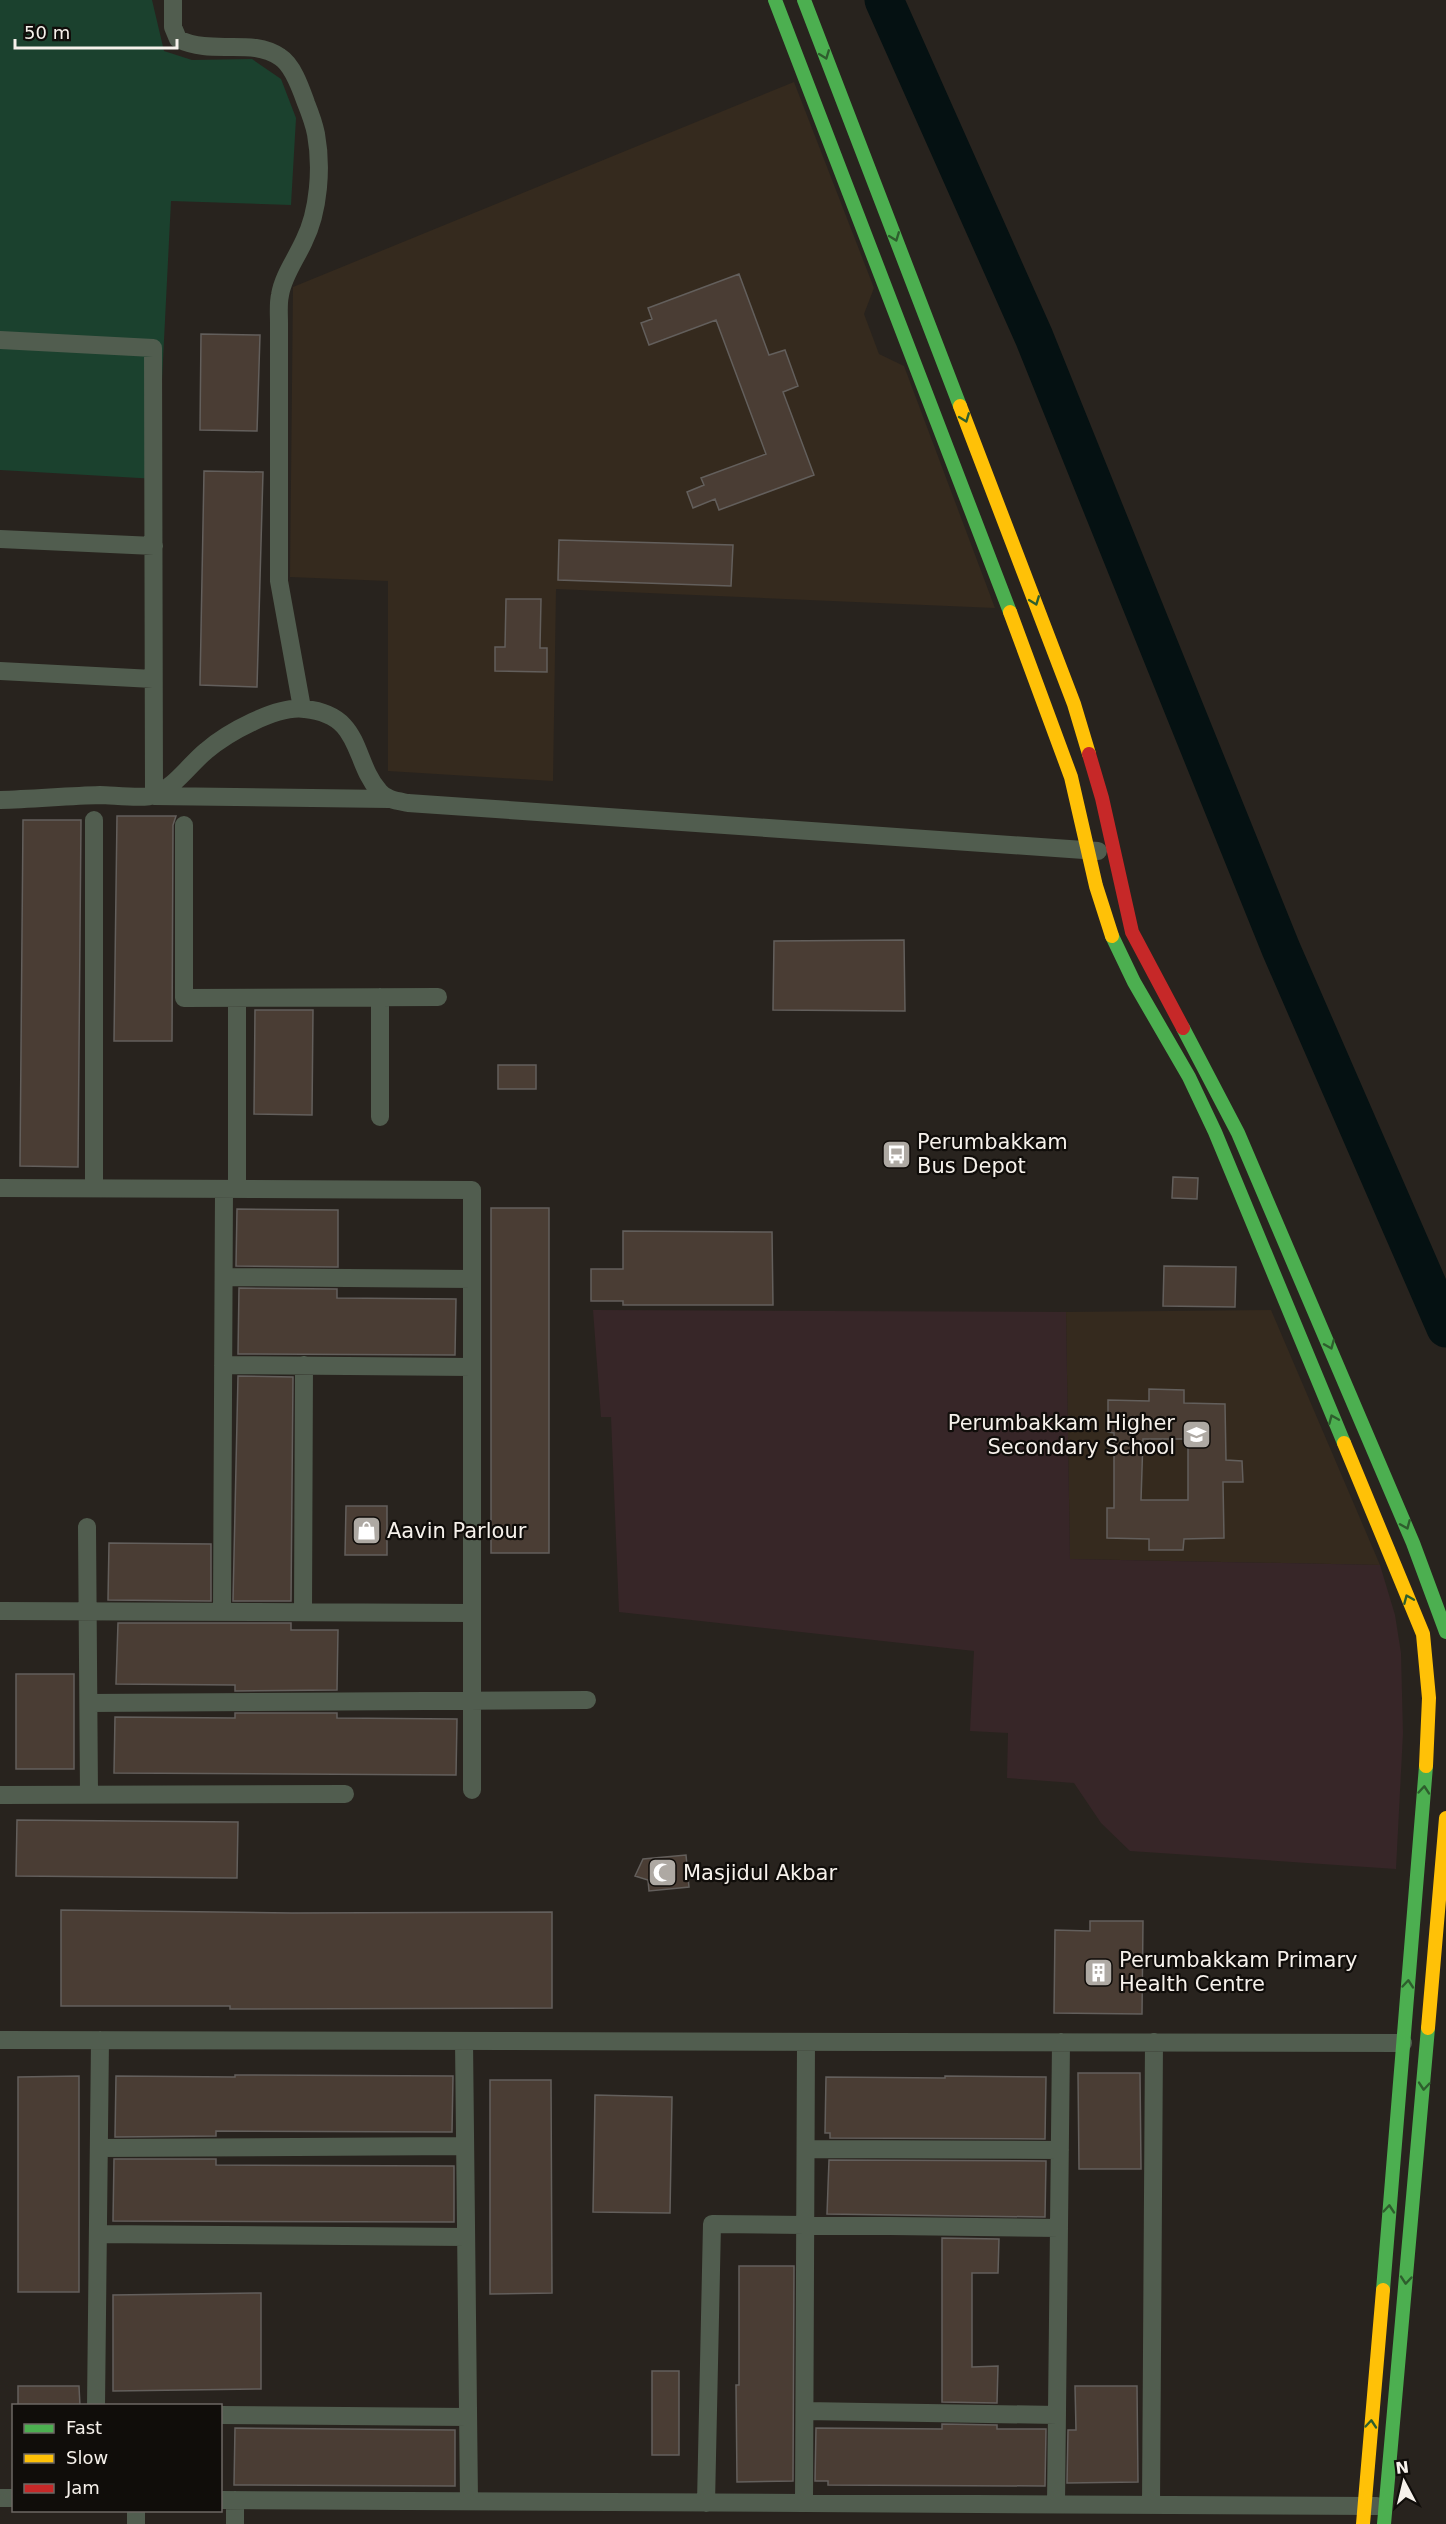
<svg xmlns="http://www.w3.org/2000/svg" width="1446" height="2524" font-family="'DejaVu Sans',sans-serif">
<rect width="100%" height="100%" fill="#28231e"/>
<path fill="#352a1e" d="M794 82 874 288 864 314 879 354 904 366 995 608 556 589 553 781 388 771V581L290 577 293 287Z
M1271 1310 1380 1565 1070 1559 1066 1312Z"/>
<path fill="#372628" d="M593 1310 1066 1312 1070 1559 1380 1565 1395 1615 1401 1653 1403 1733 1396 1869 1130 1851 1101 1823 1074 1783 1007 1778 1008 1733 970 1731 974 1651 619 1612 611 1417H601Z"/>
<path fill="#1b412e" d="M0 0H152L164 51 192 60 252 59 281 79 296 118 291 205 171 201 157 479 0 470Z"/>
<g fill="none" stroke-linecap="round" stroke-linejoin="round">
<path stroke="#051112" stroke-width="39" d="M884 0 1034 337 1281 949 1446 1328"/>
</g>
<path fill="#4a3d34" stroke="#635f5c" stroke-width="1.5" fill-rule="evenodd" d="M739 274 769 355 785 350 798 386 783 392 814 475 719 510 715 499 693 508 687 492 704 485 701 478 766 454 716 320 649 345 641 323 652 319 648 308Z
M201 334 260 335 257 431 200 430Z
M204 471 263 472 257 687 200 685Z
M559 540 733 545 731 586 558 580Z
M506 599H541L540 648H547V672L495 671V647H505Z
M117 816H176L173 825 172 1041H114Z
M23 820H81L78 1167 20 1166Z
M904 940 905 1011 773 1010 774 941Z
M255 1010H313L312 1115 254 1114Z
M498 1065H536V1089H498Z
M1173 1177 1198 1178 1197 1199 1172 1198Z
M491 1208H549V1553H491Z
M237 1209 338 1210V1267L236 1266Z
M623 1231 772 1232 773 1305H623V1301H591V1269H623Z
M1164 1266 1236 1267 1235 1307 1163 1306Z
M239 1288 337 1289V1298L456 1299 455 1355 238 1354Z
M238 1376 293 1377 291 1601H233Z
M1149 1389 1184 1390V1403L1225 1404 1226 1460 1242 1461 1243 1482H1223L1224 1538 1184 1539 1183 1550H1149V1539L1107 1538V1508H1114V1433L1108 1432V1400L1149 1401ZM1143 1439H1188V1500H1141Z
M346 1506H387V1555H345Z
M109 1543 211 1544V1601L108 1600Z
M118 1623H291V1630H338L337 1690 235 1691V1685L116 1684Z
M16 1674H74V1769H16Z
M235 1713H337V1718L457 1719 456 1775 114 1773 115 1717 235 1718Z
M17 1820 238 1822 237 1878 16 1876Z
M686 1855 689 1887 649 1891 648 1880 635 1876 643 1859Z
M61 1910 292 1913 552 1912V2008L230 2009V2006H61Z
M1090 1921H1143L1142 2014 1054 2013 1055 1930 1090 1931Z
M1078 2073H1140L1141 2169H1079Z
M235 2075 453 2076 452 2132 216 2131V2136L115 2137 116 2076 235 2077Z
M79 2076V2292H18V2077Z
M945 2076 1046 2077 1045 2139 830 2138V2133H825L826 2077 945 2078Z
M490 2080H551L552 2293 490 2294Z
M595 2095 672 2097 670 2213 593 2212Z
M114 2159H216V2165L454 2166V2222L113 2221Z
M829 2160 1046 2161 1045 2217 827 2214Z
M942 2238 999 2239 998 2273H972V2367L998 2366 997 2403 942 2402Z
M739 2266H794L793 2481 737 2482 736 2385H739Z
M261 2293V2389L113 2391V2295Z
M652 2371H679V2455H652Z
M18 2386H79L80 2406H18Z
M1075 2386H1137L1138 2482 1067 2483 1068 2430H1076Z
M942 2424 997 2425V2429H1046L1045 2486 828 2485V2481H815L816 2428 942 2429Z
M235 2428 455 2430V2486L234 2485Z"/>
<g fill="none" stroke-linecap="round" stroke-linejoin="round">
<path stroke="#515d4f" stroke-width="18" d="M173 0V27L178 39C213 56 251 37 280 57 293 65 301 89 306 103 310 113 314 124 316 134 322 167 319 211 304 241 296 259 283 276 280 295 278 304 279 314 279 323V581L302 708
M0 340 153 348 154 796 389 799
M0 539 154 546
M0 671 153 679
M0 800C33 799 67 796 100 795 112 795 145 799 154 795 175 787 190 764 206 751 227 733 277 705 305 709 363 715 352 760 379 791 386 800 398 801 408 803L1098 851
M94 820V1188
M184 825V998L438 997
M380 1117V997
M0 1188 472 1190V1790
M237 1189V998
M224 1277 472 1279
M223 1365 472 1367
M87 1527 89 1794
M0 1611 471 1613
M222 1612 224 1189
M303 1612 304 1365
M89 1703 587 1700
M0 1795 345 1794
M0 2040 1403 2043
M464 2041 469 2501
M99 2148 465 2146
M806 2149 1060 2150
M98 2234 466 2237
M96 2406 100 2040
M805 2411 1057 2415
M220 2415 468 2417
M0 2498H14
M220 2500 1377 2506
M706 2503 712 2224 1059 2228
M804 2503 806 2042
M1056 2504 1061 2042
M1151 2505 1154 2042
M136 2524V2510
M235 2524V2500"/>
<path stroke="#4caf50" stroke-width="14" d="M775 0 1010 612
M804 0 960 406
M1112 936 1134 982 1189 1077 1215 1132 1344 1443
M1183 1028 1238 1133 1413 1543 1446 1632
M1383 2290 1426 1766
M1384 2524 1428 2028"/>
<path stroke="#ffc107" stroke-width="14" d="M960 406 1074 704 1089 754
M1010 612 1071 777 1096 886 1112 936
M1344 1443 1423 1634 1429 1698 1426 1766
M1428 2028 1446 1818
M1363 2524 1383 2290"/>
<path stroke="#c62828" stroke-width="14" d="M1089 754 1102 798 1132 932 1183 1028"/>
</g>
<defs><path id="oneway-chevron" d="M-2-3.5L2.5 0L-2 3.5" fill="none" stroke-width="1.6" stroke-linecap="round" stroke-linejoin="round" transform="scale(1.5)"/></defs>
<g stroke="#2e5e2d">
<use href="#oneway-chevron" transform="translate(825 55) rotate(69)"/>
<use href="#oneway-chevron" transform="translate(895 237) rotate(69)"/>
<use href="#oneway-chevron" transform="translate(965 418) rotate(69)"/>
<use href="#oneway-chevron" transform="translate(1035 601) rotate(69)"/>
<use href="#oneway-chevron" transform="translate(1330 1345) rotate(67)"/>
<use href="#oneway-chevron" transform="translate(1333 1419) rotate(-113)"/>
<use href="#oneway-chevron" transform="translate(1406 1525) rotate(67)"/>
<use href="#oneway-chevron" transform="translate(1408 1599) rotate(-113)"/>
<use href="#oneway-chevron" transform="translate(1424 1790) rotate(-85)"/>
<use href="#oneway-chevron" transform="translate(1408 1984) rotate(-85)"/>
<use href="#oneway-chevron" transform="translate(1424 2086) rotate(95)"/>
<use href="#oneway-chevron" transform="translate(1389 2209) rotate(-85)"/>
<use href="#oneway-chevron" transform="translate(1406 2280) rotate(95)"/>
<use href="#oneway-chevron" transform="translate(1371 2424) rotate(-85)"/>
</g>
<defs>
<symbol id="bus-square" viewBox="-11 -11 22 22"><rect x="-9" y="-9" width="18" height="18" rx="4" fill="#aea9a3" stroke="#100d0a"/><path d="M-5-6H5V4H4V6H2V4H-2V6H-4V4H-5ZM-3.5-4V0h7V-4ZM-3.5 1.2v1.5H-2V1.2ZM2 1.2v1.5H3.5V1.2Z" fill="#fff"/></symbol>
<symbol id="school-square" viewBox="-11 -11 22 22"><rect x="-9" y="-9" width="18" height="18" rx="4" fill="#aea9a3" stroke="#100d0a"/><path d="M0-5L7-2L0 1L-7-2ZM-4 1L0 2.5L4 1V4Q0 6-4 4Z" fill="#fff"/></symbol>
<symbol id="shop-square" viewBox="-11 -11 22 22"><rect x="-9" y="-9" width="18" height="18" rx="4" fill="#aea9a3" stroke="#100d0a"/><path d="M-5-2.5h2.3a2.7 3.5 0 0 1 5.4 0H5L5.5 6h-11ZM-1.5-2.5h3a1.5 2.3 0 0 0-3 0Z" fill="#fff"/></symbol>
<symbol id="mosque-square" viewBox="-11 -11 22 22"><rect x="-9" y="-9" width="18" height="18" rx="4" fill="#aea9a3" stroke="#100d0a"/><path d="M3.5-4.9A6 6 0 1 0 3.5 4.9A5 5 0 1 1 3.5-4.9Z" fill="#fff"/></symbol>
<symbol id="building-square" viewBox="-11 -11 22 22"><rect x="-9" y="-9" width="18" height="18" rx="4" fill="#aea9a3" stroke="#100d0a"/><path d="M-4-6H4V6H1V3H-1V6H-4ZM-2.5-4.3h1.7v1.8h-1.7ZM.8-4.3h1.7v1.8H.8ZM-2.5-1h1.7V.8h-1.7ZM.8-1h1.7V.8H.8Z" fill="#fff"/></symbol>
</defs>
<g fill-rule="evenodd">
<use href="#bus-square" x="880" y="1138" width="33" height="33"/>
<use href="#school-square" x="1180" y="1418" width="33" height="33"/>
<use href="#shop-square" x="350" y="1514" width="33" height="33"/>
<use href="#mosque-square" x="646" y="1856" width="33" height="33"/>
<use href="#building-square" x="1082" y="1956" width="33" height="33"/>
</g>
<g text-anchor="middle" dominant-baseline="central" stroke-width="4.5" stroke-linejoin="round" paint-order="stroke">
<g font-size="21" fill="#f6f1eb" stroke="#100d0a" text-anchor="start">
<text x="917" y="1142">Perumbakkam<tspan x="917" dy="24">Bus Depot</tspan></text>
<text x="1175" y="1423" text-anchor="end">Perumbakkam Higher<tspan x="1175" dy="24">Secondary School</tspan></text>
<text x="387" y="1531">Aavin Parlour</text>
<text x="683" y="1873">Masjidul Akbar</text>
<text x="1119" y="1960">Perumbakkam Primary<tspan x="1119" dy="24">Health Centre</tspan></text>
</g>
</g>
<rect x="12" y="2404" width="210" height="108" fill="#100d0a" stroke="#6c6864" stroke-width="1.5"/>
<rect x="24" y="2424" width="30" height="9" fill="#4caf50" stroke="#6c6864" stroke-width="1.5"/>
<text x="66" y="2434" font-size="18" fill="#f6f1eb">Fast</text>
<rect x="24" y="2454" width="30" height="9" fill="#ffc107" stroke="#6c6864" stroke-width="1.5"/>
<text x="66" y="2464" font-size="18" fill="#f6f1eb">Slow</text>
<rect x="24" y="2484" width="30" height="9" fill="#c62828" stroke="#6c6864" stroke-width="1.5"/>
<text x="66" y="2494" font-size="18" fill="#f6f1eb">Jam</text>
<g transform="translate(1404 2482) rotate(353)" stroke="#100d0a" stroke-width="4.5" paint-order="stroke">
<path d="M0-4.5L10 22L0 15L-10 22Z" fill="#f6f1eb"/>
<text y="-9" font-size="16" font-weight="bold" text-anchor="middle" fill="#f6f1eb">N</text>
</g>
<path d="M15 39v9h162v-9" fill="none" stroke="#f6f1eb" stroke-width="3"/>
<text x="24" y="39" font-size="18" fill="#f6f1eb" stroke="#100d0a" stroke-width="4.5" paint-order="stroke">50 m</text>
</svg>
